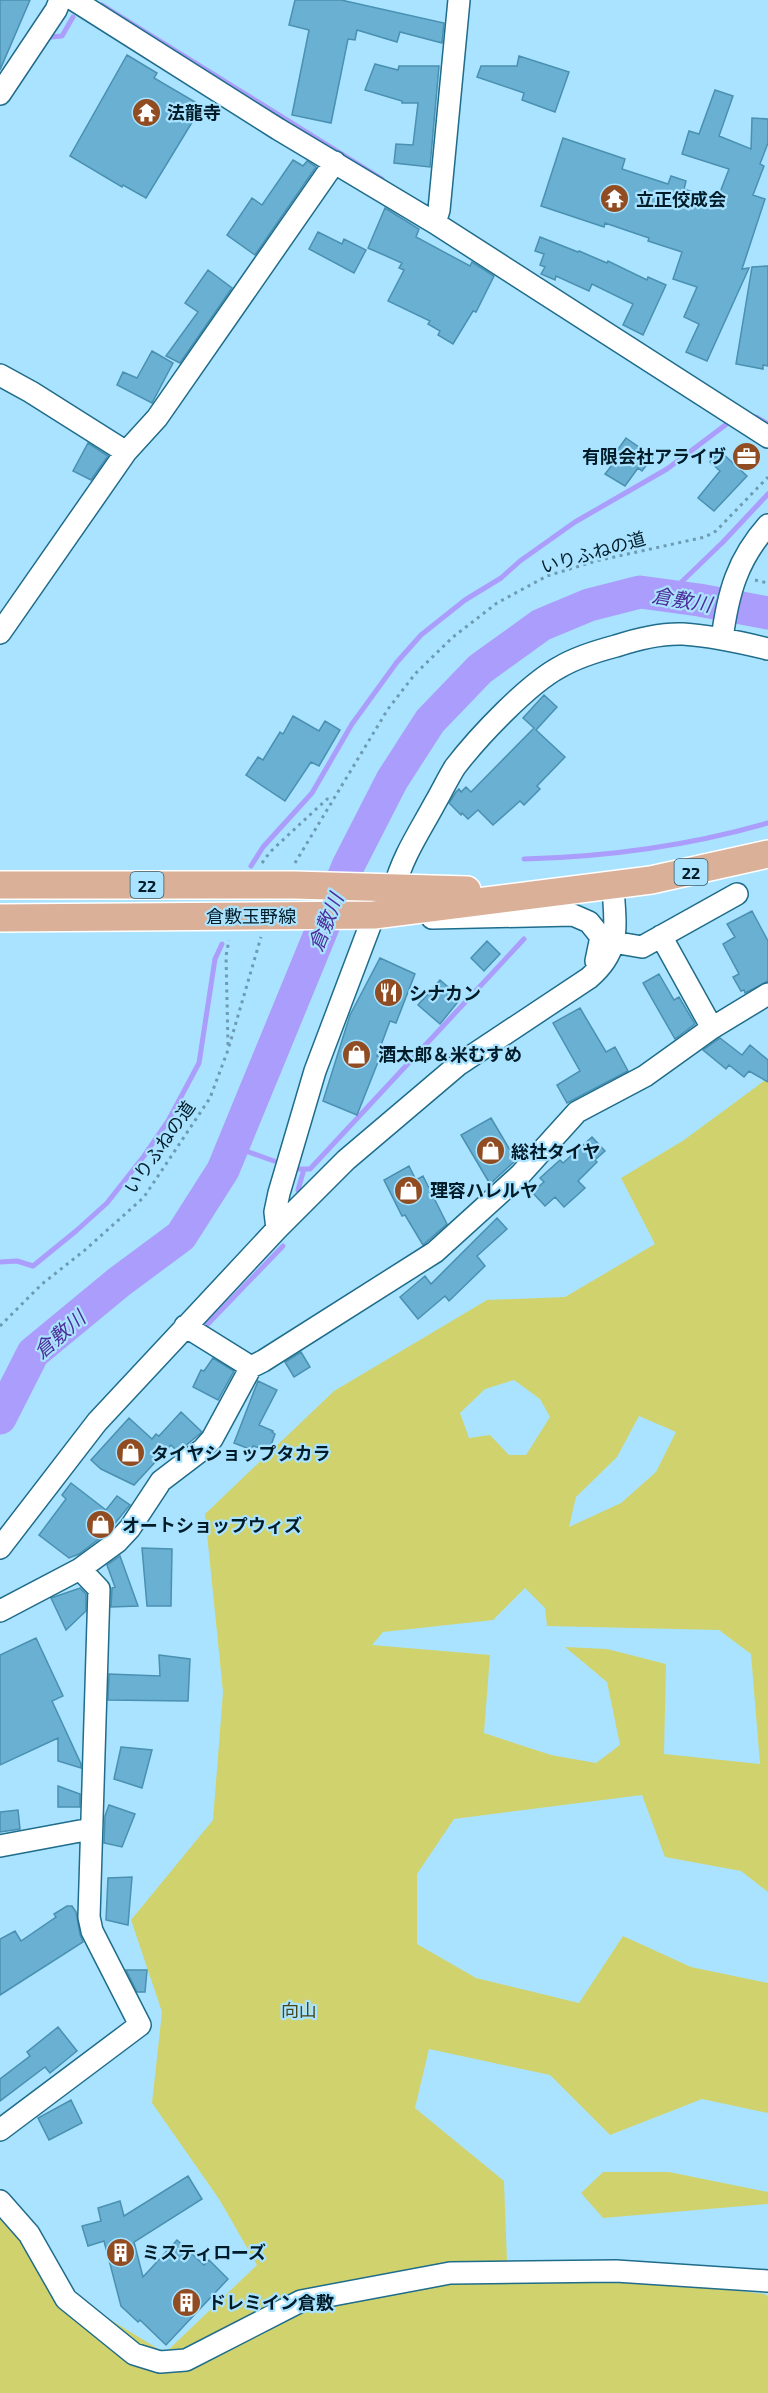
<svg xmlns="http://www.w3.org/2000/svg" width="768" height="2393" font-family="'Exo 2','Noto Sans JP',sans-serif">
<rect width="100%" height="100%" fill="#aae3ff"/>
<path fill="#d0d36d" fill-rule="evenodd" d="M768 1078V1892L741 1871 665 1857 642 1795 454 1819 417 1874V1944L476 1978 579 2003 623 1936 691 1967 768 1983V2113L702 2099 610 2135 550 2075 429 2049 415 2108 504 2181 507 2262 765 2294 768 2297V2393H0V2218L73 2297 165 2353 257 2265 219 2199 152 2103 162 2012 131 1920 213 1820 223 1692 205 1514 334 1391 487 1300 565 1297 655 1244 621 1178 684 1140ZM514 1380 540 1399 550 1417 526 1455H509L490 1435 469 1438 460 1413 485 1389ZM639 1416 676 1432 656 1472 621 1503 569 1527 576 1497 617 1457ZM525 1588 545 1608 547 1626 719 1630 751 1654 760 1764 664 1754 666 1664 607 1649 565 1647 607 1682 620 1745 596 1763 551 1755 484 1733 490 1655 372 1645 383 1632 493 1620Z
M603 2172H669L768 2192V2204L603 2218 581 2193Z"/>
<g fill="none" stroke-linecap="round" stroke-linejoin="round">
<path stroke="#ab9dfb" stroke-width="5" d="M102 5 382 179
M51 37 62 36 73 17
M756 417 768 424
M667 596 723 542 768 494
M524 859C607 857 688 846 768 823
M251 866 263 847 312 793 352 724 397 662 421 635 465 600 501 578 520 561 575 522 667 469 728 423
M232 1146 274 1161
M299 1169H310L524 939
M298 1190 304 1169
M0 1262 17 1261 33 1266 76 1231 107 1203 144 1156 168 1121 199 1063 215 959 222 944
M203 1329 283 1246"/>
<path stroke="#ab9dfb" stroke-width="33" d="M0 1418 33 1353 119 1282 181 1236 223 1170 348 866 392 780 430 721 480 669 541 625 589 605 640 592 699 600 768 613"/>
</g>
<path fill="#69b0d2" stroke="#4990b1" stroke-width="1.5" d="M0 0H30L0 70Z
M295 0H341L444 23 442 43 400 32 397 42 357 30 355 40 348 39 331 123 292 115 309 30 289 25Z
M127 55 157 73 154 78 202 106 146 198 123 185 122 187 70 156Z
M519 56 569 72 555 112 522 100 524 93 477 77 481 66H517Z
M375 64 398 70 399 66H439L430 167 394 163 396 144 413 145 418 103H402V101L365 90Z
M715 90 733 96 719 136 751 149 752 118 768 119V143L760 164 764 166 753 195 765 199 742 269 749 268 707 361 686 352 699 324 684 317 697 287 673 279 682 252 648 241 649 238 605 223 604 227 541 206 563 138 625 159 622 169 668 184 671 176 686 181 684 189 717 200 729 169 682 154 689 131 699 134Z
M293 160 303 166 307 161 316 167 255 255 227 235 252 198 262 205Z
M385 208 419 229 416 237 470 266 472 262 494 276 476 312 473 311 453 344 438 335 440 331 428 324 430 321 388 301 404 270 399 268 402 263 368 248Z
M318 232 342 244 344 239 366 250 354 273 309 249Z
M540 237 578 252 579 251 607 263 608 261 647 280 648 277 666 285 643 335 623 325 633 304 592 284 589 291 556 276 555 280 541 274 545 267 540 265 544 254 535 251Z
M768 266V366L763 365V369L736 364 752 267Z
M208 270 232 288 180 363 166 356 198 312 185 303Z
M152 351 173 363 152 403 117 385 123 372 137 378Z
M626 438 653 457 642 471 638 468 625 486 605 474 620 455 616 452Z
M88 443 108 456 91 480 73 471Z
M720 451 747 476 714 511 698 498 720 471 710 462Z
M544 695 557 707 536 730 565 757 537 786 540 789 524 805 520 801 493 825 478 810 468 819 462 813 461 815 449 803 456 792 459 789 461 792 466 787 471 792 534 728 523 718Z
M293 716 319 731 325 721 340 730 319 766 311 762 285 801 246 775 258 757 263 760 280 732 283 734Z
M752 911 768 941V981L745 993 744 990 741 991 733 977 739 974 723 944 735 937 727 924Z
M487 941 500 954 484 971 471 958Z
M380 958 415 974 396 1023 390 1021 377 1056 380 1057 357 1115 323 1101 350 1015Z
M659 974 674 1000 679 997 695 1024 675 1039 643 983Z
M440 980 461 998 440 1024 418 1005Z
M580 1008 606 1052 615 1047 628 1071 567 1103 557 1085 580 1071 553 1023Z
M720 1038 742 1055 750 1045 768 1060V1082L749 1071 744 1077 729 1065 726 1069 703 1050Z
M491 1118 516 1160 490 1184 461 1135Z
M592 1137 605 1151 595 1160 597 1162 578 1181 585 1188 564 1207 555 1197 545 1206 532 1192 544 1182 540 1178 560 1160 563 1163Z
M409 1166 416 1180 423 1176 447 1224 423 1245 405 1215 402 1216 384 1180Z
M497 1218 507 1229 477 1256 485 1266 449 1301 445 1296 418 1319 400 1297 425 1276 431 1284Z
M301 1352 310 1367 294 1377 285 1362Z
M213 1358 234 1371 218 1400 193 1387 201 1370 204 1371Z
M258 1381 277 1390 259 1425 273 1431 272 1432 275 1434 269 1451 253 1446 252 1450 234 1443Z
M181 1412 202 1432 178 1452 171 1445 134 1485 101 1469 91 1460 129 1418 152 1439 156 1434 159 1436Z
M71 1483 106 1510 117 1496 130 1505 108 1532 79 1554 69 1558 39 1535 66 1499 62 1495Z
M142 1548 172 1549 171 1606H147Z
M120 1556 138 1606 111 1607 112 1588 115 1587 107 1565Z
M80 1588 86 1594V1611L66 1630 51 1598Z
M36 1638 63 1696 52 1701 81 1764V1768L58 1761V1738L0 1765V1655Z
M159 1655 190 1659 188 1701 108 1700 109 1674 160 1676Z
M121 1747 152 1750 142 1788 114 1779Z
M58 1786 80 1794V1807H58Z
M109 1805 135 1814 122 1847 104 1843 105 1816Z
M18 1810 20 1829 0 1832V1812Z
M132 1877 128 1925 106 1920 108 1878Z
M67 1906H72L76 1912 80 1934 83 1942 0 1995V1939L15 1931 21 1941 56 1917 54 1914Z
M126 1970H147L145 1992H137Z
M58 2027 77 2051 50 2073 45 2067 0 2101V2079L30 2056 27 2052Z
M71 2100 82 2123 49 2140 38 2118Z
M188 2176 202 2199 134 2242 143 2277 177 2240 204 2265 209 2260 228 2279 166 2345 140 2320 138 2322 121 2306 104 2241 88 2246 82 2226 101 2221 98 2208 120 2201 124 2216Z"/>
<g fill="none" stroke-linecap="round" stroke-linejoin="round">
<defs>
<path id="minor" d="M74 0 278 129 435 223 768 437
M0 94 56 10 60 0
M435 223 439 210 459 0
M0 375 31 392 126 452
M0 633 126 452 157 418 335 162
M722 639C728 593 737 560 768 525
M394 889C402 857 420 831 435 803 442 791 448 778 455 767 478 737 528 684 560 667 577 657 597 651 616 646 637 639 660 633 683 634 712 636 740 642 768 649
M432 918 573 915 589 922 601 937 596 961
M661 936 712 1028
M613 942 642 947 737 894
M277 1229 275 1212 279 1193 315 1071 374 915 389 916
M185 1326 251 1367 263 1361 435 1252 520 1175 577 1112 645 1076 712 1028 768 994
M0 1548 97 1422 277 1229 346 1160 458 1065 589 978C622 950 615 926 613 886
M0 1611 80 1569 117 1542 130 1528 161 1481 203 1449 212 1439 251 1367
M0 1846 80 1831 91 1832
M0 2130 140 2025 92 1931 89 1917 99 1589 80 1569
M0 2201 29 2234 66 2299 134 2354 160 2362 186 2360 301 2301 450 2273 616 2271 768 2281"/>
<path id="major" d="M0 885H294L467 890
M0 918 374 915 651 880 768 854"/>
</defs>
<use href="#minor" stroke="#1f6c8b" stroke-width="24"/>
<use href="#major" stroke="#fff" stroke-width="30"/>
<path stroke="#6d9bb2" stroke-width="3" stroke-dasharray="3 4.5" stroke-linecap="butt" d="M755 580 768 583
M262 863 270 852 327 799 331 800
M295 863 388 709 415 674 453 637 497 603 547 576 596 561 705 537 716 531 768 477
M228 1045 226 956 229 940
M0 1326 42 1284 85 1250 144 1197 210 1098 228 1050 261 937"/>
<use href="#minor" stroke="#fff" stroke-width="21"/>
<use href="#major" stroke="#dab098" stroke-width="27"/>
</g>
<defs>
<symbol id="temple-disc" viewBox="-11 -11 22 22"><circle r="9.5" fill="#914c21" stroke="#aae3ff"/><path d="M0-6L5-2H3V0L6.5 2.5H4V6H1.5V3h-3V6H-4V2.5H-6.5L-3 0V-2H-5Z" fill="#fff"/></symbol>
<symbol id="office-disc" viewBox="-11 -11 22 22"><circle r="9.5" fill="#914c21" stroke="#aae3ff"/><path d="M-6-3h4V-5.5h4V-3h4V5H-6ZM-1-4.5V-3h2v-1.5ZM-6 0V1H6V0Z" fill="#fff"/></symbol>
<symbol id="restaurant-disc" viewBox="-11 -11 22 22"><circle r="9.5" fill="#914c21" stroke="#aae3ff"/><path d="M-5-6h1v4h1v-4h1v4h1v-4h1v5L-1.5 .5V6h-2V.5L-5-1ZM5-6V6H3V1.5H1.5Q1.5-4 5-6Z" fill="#fff"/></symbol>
<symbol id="shop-disc" viewBox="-11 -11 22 22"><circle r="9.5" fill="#914c21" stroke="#aae3ff"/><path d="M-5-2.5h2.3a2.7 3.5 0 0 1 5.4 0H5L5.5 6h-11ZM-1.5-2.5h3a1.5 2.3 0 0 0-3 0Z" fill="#fff"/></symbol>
<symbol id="building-disc" viewBox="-11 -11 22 22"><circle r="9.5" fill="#914c21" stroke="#aae3ff"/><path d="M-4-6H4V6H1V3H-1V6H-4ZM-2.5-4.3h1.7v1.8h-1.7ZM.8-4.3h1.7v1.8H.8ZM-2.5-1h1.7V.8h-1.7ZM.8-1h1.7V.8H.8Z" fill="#fff"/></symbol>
</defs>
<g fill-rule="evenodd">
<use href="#temple-disc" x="130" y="96" width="33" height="33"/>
<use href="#temple-disc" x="598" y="182" width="33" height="33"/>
<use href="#office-disc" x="730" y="440" width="33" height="33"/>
<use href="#restaurant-disc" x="372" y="976" width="33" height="33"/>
<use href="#shop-disc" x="340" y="1038" width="33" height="33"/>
<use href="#shop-disc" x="474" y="1134" width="33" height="33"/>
<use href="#shop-disc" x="392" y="1174" width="33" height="33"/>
<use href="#shop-disc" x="114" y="1436" width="33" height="33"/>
<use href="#shop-disc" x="84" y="1508" width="33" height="33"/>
<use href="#building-disc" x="104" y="2236" width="33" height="33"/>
<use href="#building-disc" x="170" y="2286" width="33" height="33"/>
</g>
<g text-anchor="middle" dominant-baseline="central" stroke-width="4.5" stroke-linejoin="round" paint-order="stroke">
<g fill="#aae3ff" stroke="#335869" stroke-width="1.5">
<rect x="674.5" y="859" width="33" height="26" rx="4.5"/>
<rect x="130.5" y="872" width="33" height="26" rx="4.5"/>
</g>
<g font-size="16" font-weight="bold" fill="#001c29">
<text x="691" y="872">22</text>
<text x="147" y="885">22</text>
</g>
<g font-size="18" font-weight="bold" fill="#001c29" stroke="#aae3ff" text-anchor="start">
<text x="167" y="112">法龍寺</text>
<text x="636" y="199">立正佼成会</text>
<text x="726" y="456" text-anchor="end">有限会社アライヴ</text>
<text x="409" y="993">シナカン</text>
<text x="378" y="1054">酒太郎＆米むすめ</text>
<text x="511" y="1151">総社タイヤ</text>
<text x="430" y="1190">理容ハレルヤ</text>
<text x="151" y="1453">タイヤショップタカラ</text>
<text x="122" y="1525">オートショップウィズ</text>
<text x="142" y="2252">ミスティローズ</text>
<text x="208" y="2302">ドレミイン倉敷</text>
</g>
<g font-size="18" fill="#001c29" stroke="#aae3ff">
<text transform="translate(593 552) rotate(-16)">いりふねの道</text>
<text x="251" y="916">倉敷玉野線</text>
<text transform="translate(159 1147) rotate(-55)">いりふねの道</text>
</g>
<g font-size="18" fill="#464719" stroke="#aae3ff">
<text x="299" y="2010">向山</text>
</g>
<g font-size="20" font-style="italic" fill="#4d2f9a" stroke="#aae3ff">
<text transform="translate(682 599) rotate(10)">倉敷川</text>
<text transform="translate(325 922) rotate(-68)">倉敷川</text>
<text transform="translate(59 1334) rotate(-41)">倉敷川</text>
</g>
</g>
</svg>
